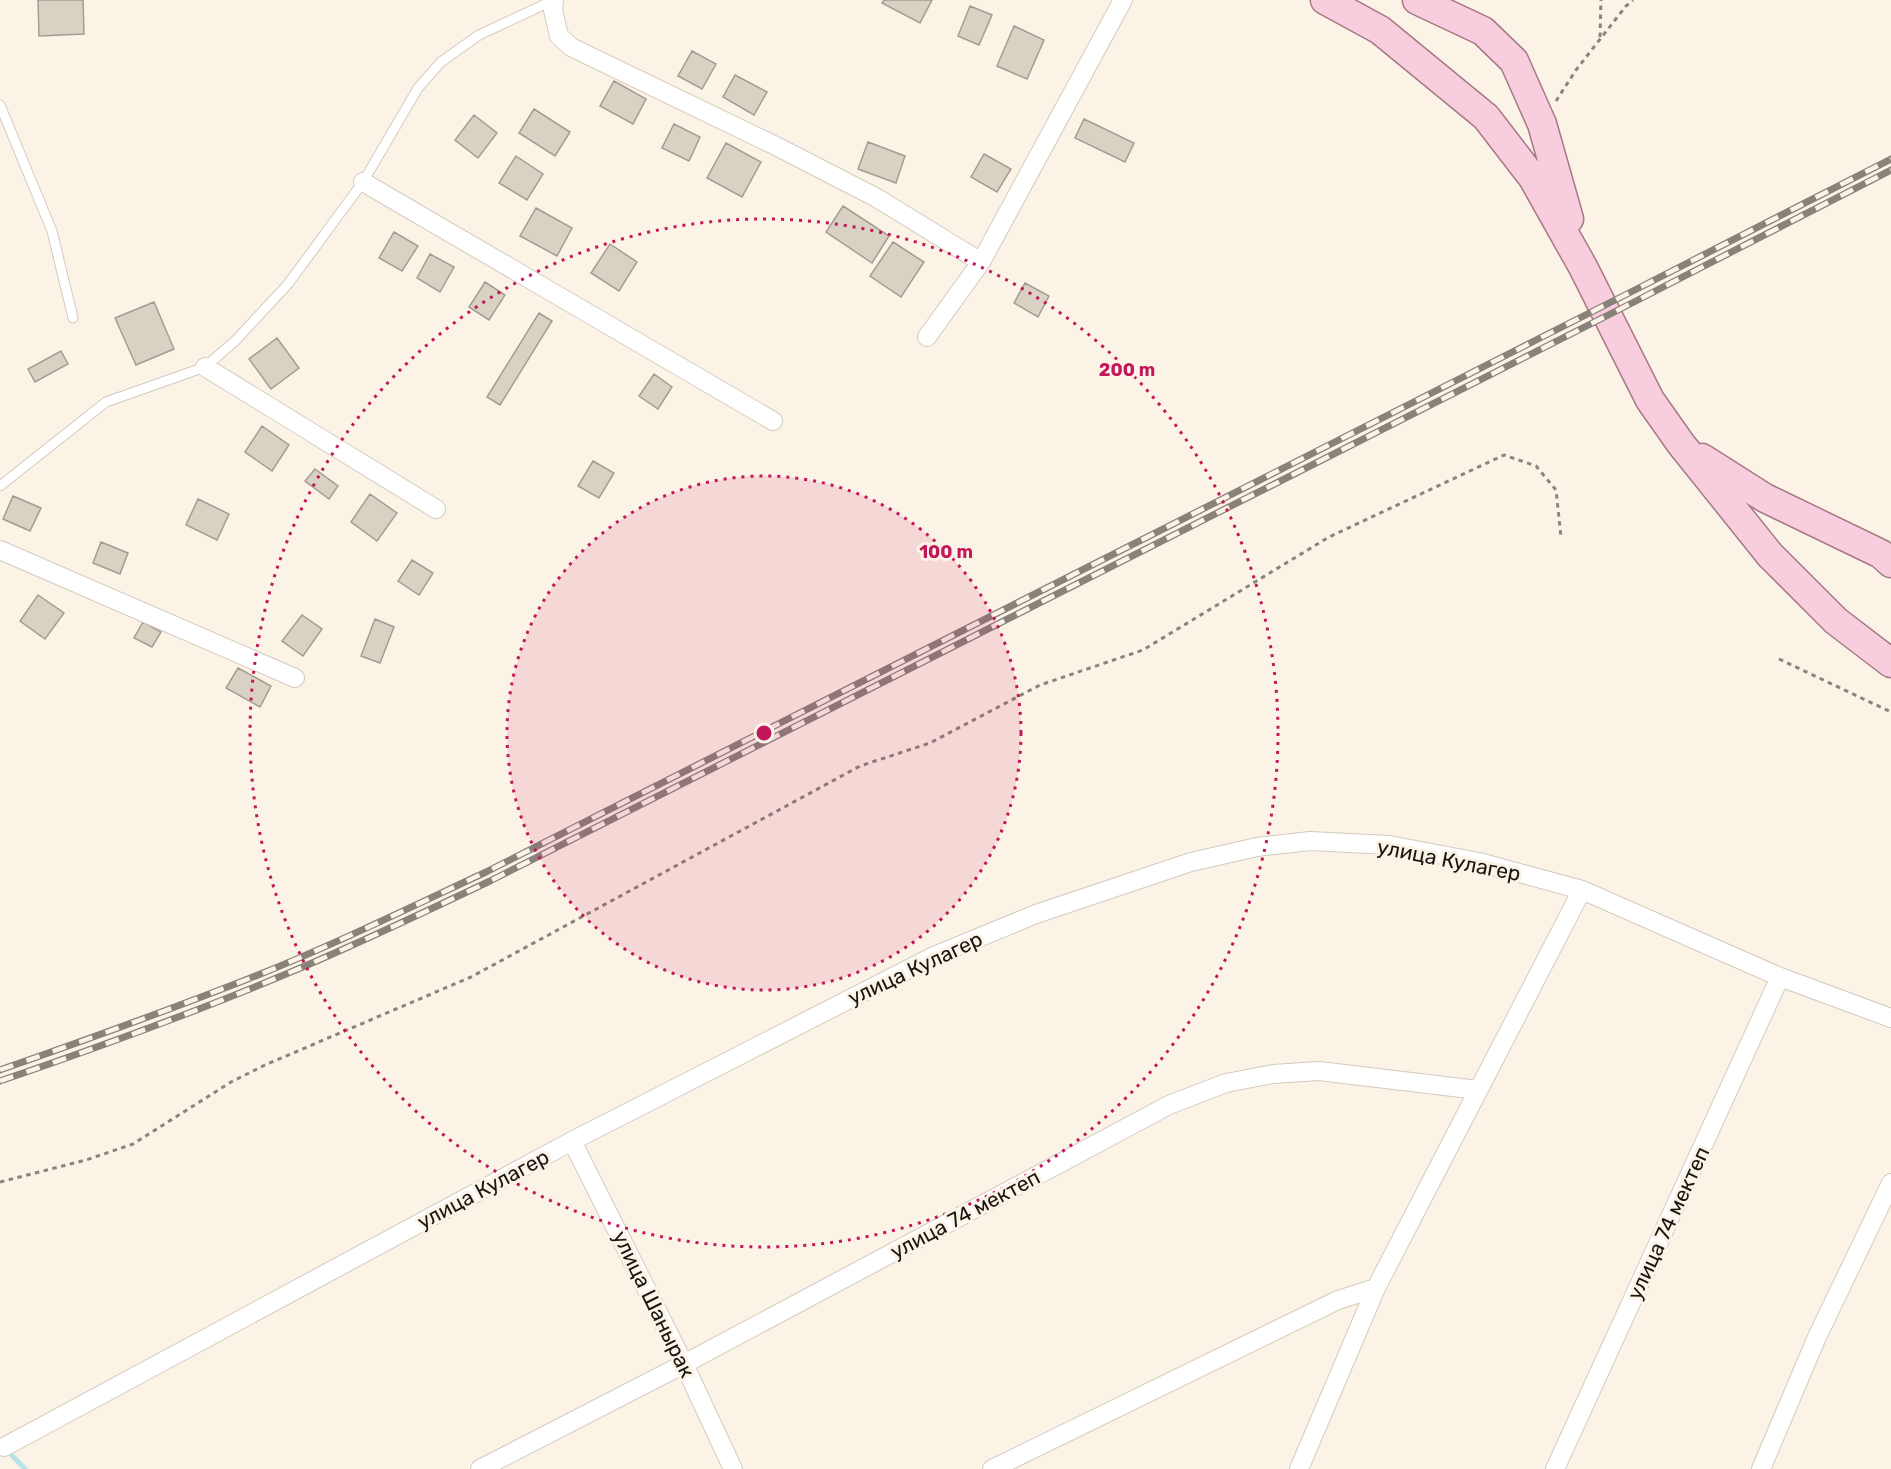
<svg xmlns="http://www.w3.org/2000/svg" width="1891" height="1469" font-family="Rubik,sans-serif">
<rect width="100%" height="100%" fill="#fcf3e7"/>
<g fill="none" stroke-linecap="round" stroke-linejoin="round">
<path stroke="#b7e4e7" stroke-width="5" d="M7 1450 25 1469"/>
</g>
<path fill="#dad1c5" stroke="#a49c90" stroke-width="1.5" d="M38 0H83L84 34 39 36Z
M884 0H932L920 23 882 3Z
M970 6 992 15 979 45 958 36Z
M1014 26 1044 40 1027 79 997 66Z
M692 51 716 64 702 89 678 76Z
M735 75 767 92 754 115 723 97Z
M614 81 646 99 633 124 600 106Z
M534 109 570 132 555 156 519 133Z
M474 115 497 133 478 158 455 140Z
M1084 119 1134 143 1125 162 1075 138Z
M674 124 700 137 689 161 662 148Z
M868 142 905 156 896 183 858 169Z
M726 143 761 162 742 197 707 178Z
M984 154 1011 169 997 192 971 177Z
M516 156 543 174 527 200 499 183Z
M843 206 889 236 872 263 826 232Z
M536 208 572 228 557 256 520 236Z
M394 232 418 246 402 271 379 258Z
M893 242 924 262 901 297 870 276Z
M610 244 637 262 619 291 591 273Z
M430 254 454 267 440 292 417 278Z
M485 282 505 295 489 320 469 307Z
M1025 283 1049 296 1038 317 1014 303Z
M154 302 174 349 136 365 115 318Z
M539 313 552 321 500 405 487 397Z
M277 338 299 368 271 389 249 359Z
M61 351 68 364 35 382 28 369Z
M654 374 672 387 658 409 639 396Z
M262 426 289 445 272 471 245 452Z
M593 461 614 473 599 498 578 486Z
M315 469 338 486 329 499 305 481Z
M370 494 397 513 377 541 351 522Z
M13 496 41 508 30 531 3 519Z
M198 499 229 514 217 540 186 525Z
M101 542 128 553 120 574 93 563Z
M412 560 433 573 419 595 398 581Z
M38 595 64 613 45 639 20 621Z
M302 615 322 629 303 656 282 641Z
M375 619 394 627 380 663 361 656Z
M143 622 161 632 152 647 134 638Z
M238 668 271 686 260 707 226 688Z"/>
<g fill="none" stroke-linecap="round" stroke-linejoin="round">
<defs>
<path id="service" d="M0 105 52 231 73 318
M0 486 106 402 205 367 235 341 288 284 363 182 418 88 441 62 479 35 554 0"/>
<path id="minor" d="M554 0 553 10 559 36 571 47 778 147 877 198 981 262
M363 182 773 421
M927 337 981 262 1123 0
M205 367 436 509
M0 550 295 678
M572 1141 684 1364 733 1469
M4 1447 572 1141 934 956 1036 914 1191 862 1257 847 1310 841 1389 845 1479 862 1582 890 1780 977 1891 1018
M480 1469 684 1364 1169 1105 1226 1083 1273 1074 1319 1071 1478 1090
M992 1469 1338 1300 1376 1288
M1299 1469 1376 1288 1582 890
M1555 1469 1780 977
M1761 1469 1817 1337 1891 1183"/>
<path id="primary" d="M1325 0 1380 30 1486 117 1533 178 1583 267 1650 400 1681 444 1770 555 1836 621 1891 663
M1417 0 1483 31 1514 61 1542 124 1569 219
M1702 458 1765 498 1881 554 1891 563"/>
</defs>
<use href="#service" stroke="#d4cbbf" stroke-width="11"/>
<use href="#minor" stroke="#d4cbbf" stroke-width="20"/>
<use href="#primary" stroke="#a77887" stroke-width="31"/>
<path stroke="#8a847c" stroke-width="3" stroke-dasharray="4.5 4.5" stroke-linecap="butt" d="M1600 37 1601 0
M1556 101 1576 70 1626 6 1633 0
M1779 659 1891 712
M0 1182 86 1160 133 1144 231 1082 265 1065 471 977 860 766 930 743 1040 685 1143 650 1329 537 1504 455 1536 466 1556 490 1561 537"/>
<use href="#service" stroke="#fff" stroke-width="9"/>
<use href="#minor" stroke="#fff" stroke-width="18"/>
<use href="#primary" stroke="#f8cddd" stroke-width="28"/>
<defs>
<path id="rail" d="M0 1070C83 1041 166 1011 248 979 329 947 407 909 486 872L1627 294 1891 159
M0 1081C105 1045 210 1007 312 963 372 937 431 909 490 881L1632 303 1891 170"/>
</defs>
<use href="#rail" stroke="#88827a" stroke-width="7"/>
<use href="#rail" stroke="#fcf3e7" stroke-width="4.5" stroke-dasharray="14" stroke-linecap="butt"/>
</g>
<circle cx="764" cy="733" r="257" fill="#c2185b" fill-opacity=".12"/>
<g fill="none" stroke="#c2185b" stroke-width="3" stroke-dasharray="3 6">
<circle cx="764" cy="733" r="257"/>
<circle cx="764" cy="733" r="514"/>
</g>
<g text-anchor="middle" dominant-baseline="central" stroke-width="6" stroke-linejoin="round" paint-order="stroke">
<g font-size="21" fill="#191612" stroke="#fcf3e7">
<text transform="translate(1449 860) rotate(11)">улица Кулагер</text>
<text transform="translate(915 968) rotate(-25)">улица Кулагер</text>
<text transform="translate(483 1189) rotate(-28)">улица Кулагер</text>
<text transform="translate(965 1214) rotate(-28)">улица 74 мектеп</text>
<text transform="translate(1668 1223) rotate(-65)">улица 74 мектеп</text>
<text transform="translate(654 1304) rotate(64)">улица Шанырак</text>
</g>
</g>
<circle cx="764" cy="733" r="9" fill="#c2185b" stroke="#fcf3e7" stroke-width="3"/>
<g font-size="18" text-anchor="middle" font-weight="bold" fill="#c2185b" stroke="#fcf3e7" stroke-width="6" stroke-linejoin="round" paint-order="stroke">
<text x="1127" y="376">200 m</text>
<text x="946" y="558">100 m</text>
</g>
</svg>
